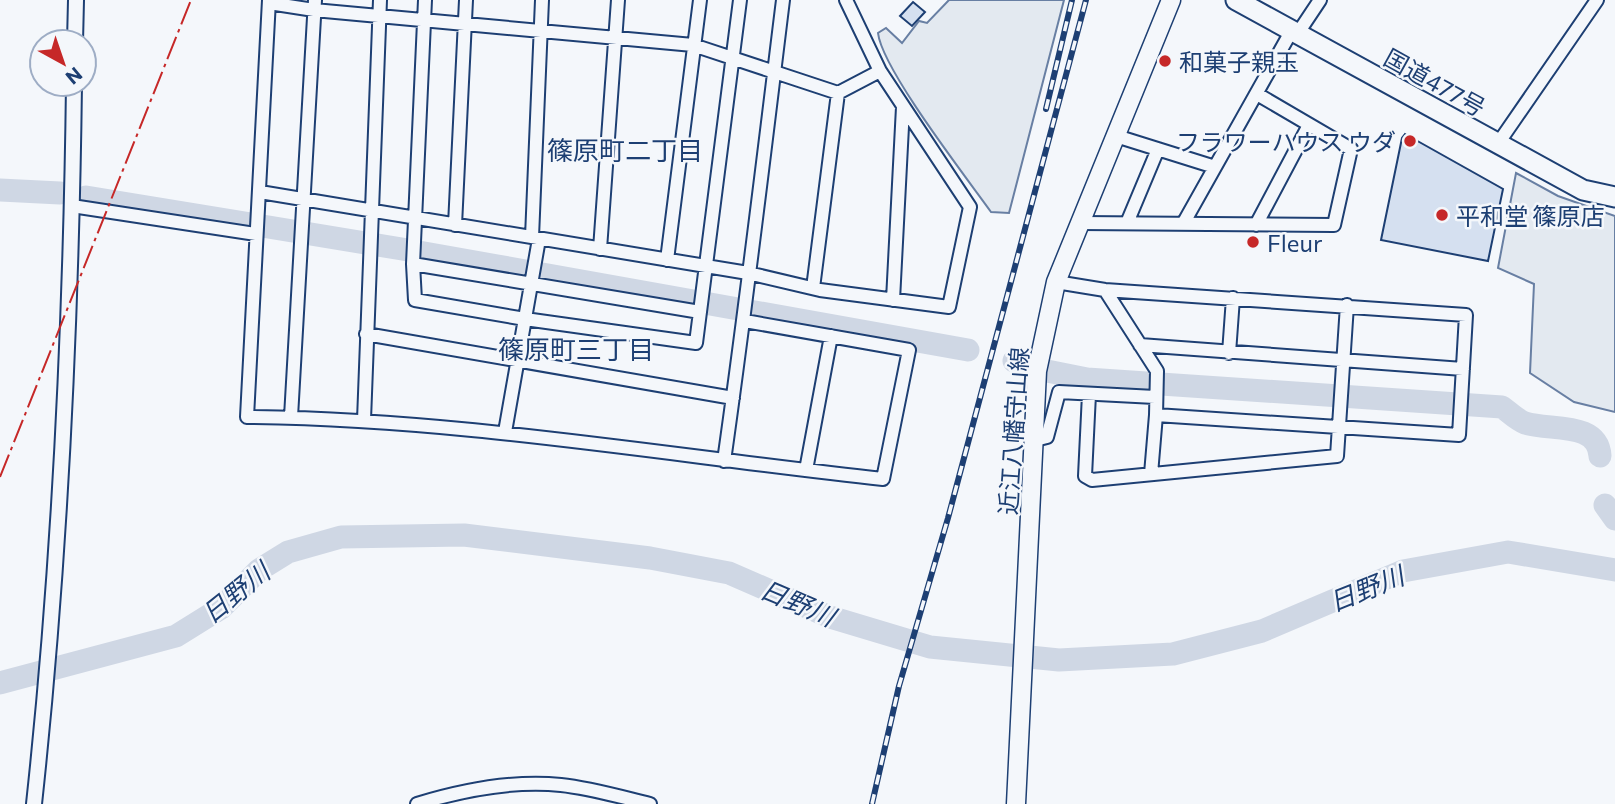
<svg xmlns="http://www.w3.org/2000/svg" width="1615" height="804" font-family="Commissioner,'Noto Sans JP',sans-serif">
<rect width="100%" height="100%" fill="#f4f7fb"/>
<path fill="#e3e9f0" stroke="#687fa3" stroke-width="2" d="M949 0H1064L1009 213 991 212C966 177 882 69 878 33L886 28 902 43 919 21 927 23Z
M1516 173 1558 196 1615 216V412L1574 402 1530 373 1534 284 1498 268Z"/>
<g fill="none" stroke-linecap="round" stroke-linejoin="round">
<path stroke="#cfd7e4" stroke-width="23" d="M0 190 60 193
M86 197 402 249 968 350
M1014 361 1023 363
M1047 371 1087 379 1502 407C1509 412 1517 420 1525 423 1550 431 1598 421 1600 456
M1605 505 1615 519
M0 683 176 636 221 608 259 570 288 552 341 537 464 535 650 558 729 573 830 617 930 647 1059 660 1173 654 1262 631 1403 571 1508 552 1615 570"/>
</g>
<path fill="#d5e0f0" stroke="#1d3f73" stroke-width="2" d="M913 2 925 12 912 26 900 16Z
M1405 134 1503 189 1488 261 1381 240 1402 138Z"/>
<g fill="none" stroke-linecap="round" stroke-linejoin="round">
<defs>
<path id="minor" d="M269 0 247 417C460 419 671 456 883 479L909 350 745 321
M425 0 413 264 415 300 525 319 696 343 740 0
M269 3 314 10 693 45 838 93 880 71
M1298 33 1320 0
M1116 136 1215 167
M1497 145 1597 0
M260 192 748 273 820 290 949 307 970 207 880 71 846 0
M72 206 256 234
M1081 223 1334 225 1351 149 1257 94
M1127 223 1158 149
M1183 224 1292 30
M455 225 466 0
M1256 225 1309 125
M532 237 542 0
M600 249 618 0
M667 260 700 0
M413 264 700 312
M1056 282 1105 290 1466 315 1459 435 1156 415 1157 371 1105 290
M813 288 838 93
M893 300 903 107
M366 334 733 398
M1140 345 1463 369
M1229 353 1233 298
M1089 394 1085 476 1092 480 1337 456 1347 305
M291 417 315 0
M364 420 380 0
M505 432 539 239
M1035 440 1047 437 1059 392 1155 397
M724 461C746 307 764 154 783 0
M806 470 831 336
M1151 474 1156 415
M417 804C463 790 513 780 561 785 590 788 621 797 650 804"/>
<path id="tertiary" d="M75 42 76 0
M34 804C60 564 71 325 74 84"/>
<path id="primary" d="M1016 804 1037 371 1056 282 1171 0"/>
<path id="trunk" d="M1236 0 1583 190 1615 197"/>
</defs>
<use href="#minor" stroke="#1d3f73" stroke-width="16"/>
<use href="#tertiary" stroke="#1d3f73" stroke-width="18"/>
<use href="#primary" stroke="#1d3f73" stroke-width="21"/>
<use href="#trunk" stroke="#1d3f73" stroke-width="23"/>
<use href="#minor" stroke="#f4f7fb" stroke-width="12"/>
<use href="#tertiary" stroke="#f4f7fb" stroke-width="14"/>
<use href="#primary" stroke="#f4f7fb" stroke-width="18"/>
<use href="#trunk" stroke="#f4f7fb" stroke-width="19"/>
<defs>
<path id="rail" d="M1046 109 1072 0
M872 804 899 686 948 518 1086 0"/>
</defs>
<use href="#rail" stroke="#1d3f73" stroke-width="6"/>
<use href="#rail" stroke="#f4f7fb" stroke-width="3.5" stroke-dasharray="10" stroke-linecap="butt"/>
<path stroke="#c62828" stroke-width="2" stroke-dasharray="24 5 3.5 5" stroke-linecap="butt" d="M0 477 191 0"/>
</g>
<g fill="#c62828" stroke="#f4f7fb" stroke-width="2.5">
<circle cx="1165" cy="61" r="7"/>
<circle cx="1410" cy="141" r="7"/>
<circle cx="1442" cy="215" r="7"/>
<circle cx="1253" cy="242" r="7"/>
</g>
<g text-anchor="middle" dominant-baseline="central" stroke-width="5" stroke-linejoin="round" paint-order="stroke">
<g font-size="24" fill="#1d3f73" stroke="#f4f7fb" text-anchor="start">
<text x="1179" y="61">和菓子親玉</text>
<text x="1396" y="141" text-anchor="end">フラワーハウス ウダ</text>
<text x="1456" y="215">平和堂 篠原店</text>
<text x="1267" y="242">Fleur</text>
</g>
<g font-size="24" fill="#1d3f73" stroke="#f4f7fb">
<text transform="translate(1435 82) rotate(29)">国道477号</text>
<text transform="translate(1013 431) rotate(-86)">近江八幡守山線</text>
</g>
<g font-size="26" fill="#1d3f73" stroke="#f4f7fb">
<text x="625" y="149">篠原町二丁目</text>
<text x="576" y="348">篠原町三丁目</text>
</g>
<g font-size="26" font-style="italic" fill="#1d3f73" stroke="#f4f7fb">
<text transform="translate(1366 588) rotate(-22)">日野川</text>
<text transform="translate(235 592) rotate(-39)">日野川</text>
<text transform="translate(798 602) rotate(23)">日野川</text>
</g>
</g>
<g transform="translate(63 63) rotate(140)"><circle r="33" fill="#f4f7fb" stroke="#9eadc5" stroke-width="2"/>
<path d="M0-5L12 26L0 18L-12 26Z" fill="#c62828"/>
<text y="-10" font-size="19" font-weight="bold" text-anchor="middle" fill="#1d3f73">N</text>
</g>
</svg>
